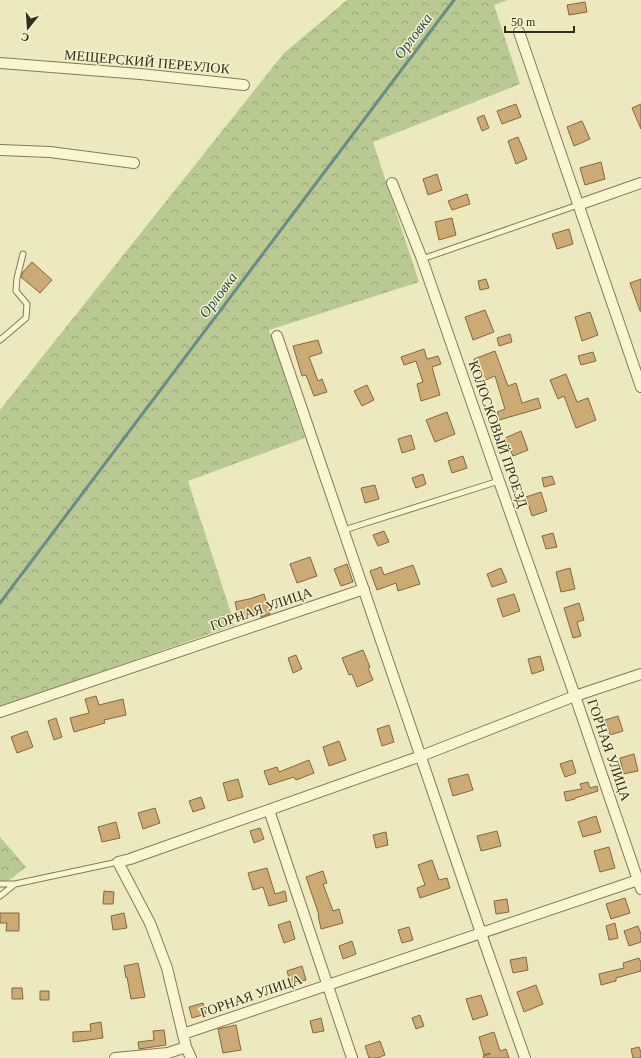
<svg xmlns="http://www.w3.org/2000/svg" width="641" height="1058" font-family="'Times New Roman',serif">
<defs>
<pattern id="forest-crowns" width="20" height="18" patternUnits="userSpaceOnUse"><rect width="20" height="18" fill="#b8ca92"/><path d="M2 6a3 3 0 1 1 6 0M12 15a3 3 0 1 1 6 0" fill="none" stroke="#96a476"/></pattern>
</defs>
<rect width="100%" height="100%" fill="#ede9be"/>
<path fill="url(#forest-crowns)" d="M347 0H508L494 5 520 84 373 142 419 282 269 330 305 438 188 481 235 625 0 707V410L284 53Z
M0 837 26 867 0 887Z"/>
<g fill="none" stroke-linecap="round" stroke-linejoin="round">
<path stroke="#698b8a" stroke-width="3" d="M0 603 454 0"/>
</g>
<path fill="#cbaa74" stroke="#83683d" d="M585 2 587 12 569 15 567 5Z
M516 104 521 117 502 124 497 111Z
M641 104V129L632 108Z
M484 115 489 128 482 131 477 118Z
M582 121 590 139 574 146 567 127Z
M518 137 527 159 516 164 508 141Z
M601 162 605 179 585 185 580 168Z
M437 174 442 190 428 195 423 179Z
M467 194 470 204 452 210 448 201Z
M452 218 456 235 439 240 435 222Z
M569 229 573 244 557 249 552 234Z
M32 262 52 280 40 293 21 277 23 272Z
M486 279 489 288 480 290 478 281Z
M641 279V311H640L630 283Z
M485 310 494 332 473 340 465 317Z
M590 312 598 335 582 341 575 317Z
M510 334 512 342 499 346 497 338Z
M318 340 322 353 309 357 318 381 322 379 327 392 314 396 306 375 302 376 293 346Z
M424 349 427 359 438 356 441 364 432 367 440 395 421 401 417 384 423 382 416 361 404 365 401 357Z
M495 351 508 386 516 383 522 403 538 398 541 408 499 420 497 412 505 409 495 376 483 381 474 359Z
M593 352 596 361 581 365 578 356Z
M566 374 577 402 588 398 596 420 576 428 564 396 558 399 550 380Z
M367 385 374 400 362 406 354 391Z
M447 412 455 434 435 442 426 420Z
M521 431 528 450 513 456 505 438Z
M411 435 415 449 402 453 398 439Z
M463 456 467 468 452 473 448 461Z
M423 474 426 484 416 488 412 478Z
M552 476 555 484 544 487 542 478Z
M375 485 379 499 365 503 361 488Z
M541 492 547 511 532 516 526 497Z
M384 531 389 542 378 546 373 535Z
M553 533 557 547 546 549 542 536Z
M310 557 317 576 297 583 290 564Z
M347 564 353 582 341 586 334 569Z
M413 565 420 584 398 591 396 583 377 590 370 571 381 567 384 575Z
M501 568 507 582 492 587 487 574Z
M570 568 575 589 561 592 556 572Z
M264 594 270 614 261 617 260 613 239 619 235 602 249 599Z
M514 594 520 611 503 617 497 599Z
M579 603 584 620 577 622 581 636 573 638 564 608Z
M363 650 370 667 368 668 373 680 357 687 352 674 349 675 342 658Z
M296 655 302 669 293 673 288 658Z
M540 656 544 670 532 674 528 659Z
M96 696 99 705 123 699 126 715 104 720 105 723 74 732 70 718 89 713 85 699Z
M618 716 623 731 610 735 605 720Z
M56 718 62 737 54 740 48 721Z
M389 725 394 742 382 746 377 729Z
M27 731 33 747 17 753 11 737Z
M339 741 346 760 329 766 323 747Z
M634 754 638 771 623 774 620 758Z
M309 760 314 773 296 780 294 777 269 785 264 771 277 767 279 772Z
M572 760 576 773 565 777 560 764Z
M468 774 473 790 453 796 448 779Z
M238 779 243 797 228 801 223 783Z
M588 782 590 788 597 786 598 791 575 798V799L566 801 564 792 582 789 580 784Z
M201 797 205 808 193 812 189 801Z
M155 808 160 823 143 829 138 813Z
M596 816 601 832 583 837 578 822Z
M116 822 120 838 102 842 98 827Z
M260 828 264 839 254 843 250 831Z
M497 831 501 846 481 851 477 836Z
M386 832 388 845 376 848 373 835Z
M609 847 615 868 600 872 594 851Z
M432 860 439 880 447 878 450 888 420 898 417 888 425 885 418 865Z
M267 868 275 894 285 891 287 901 269 906 263 887 253 890 248 873Z
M323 871 327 883 323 884 333 911 339 909 343 923 321 929 318 915H319L306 877Z
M104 891 114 892 113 904H103Z
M625 898 630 913 611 919 606 904Z
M507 899 509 912 496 914 494 901Z
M0 913H19V931H6L7 923H0Z
M124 913 127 928 113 930 111 916Z
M290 921 295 939 284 943 278 925Z
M615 923 618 938 609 940 606 926Z
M638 926 641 934V942L629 946 624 931Z
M409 927 413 940 402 943 398 930Z
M352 941 356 954 343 959 339 946Z
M526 957 528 970 513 973 510 960Z
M639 958 641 963V971L616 978V981L601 985 599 974 624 968 623 963Z
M138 963 145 997 131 999 127 977 126 978 124 966Z
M302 966 306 980 291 985 287 971Z
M536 985 543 1004 524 1012 517 992Z
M12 988H22L23 999H12Z
M40 991H49V1000H40Z
M481 995 488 1015 473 1020 466 999Z
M203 1003 206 1014 192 1018 189 1007Z
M420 1015 424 1026 416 1029 412 1018Z
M321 1018 324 1031 313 1033 310 1021Z
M101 1022 103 1038 81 1041 73 1042V1032L91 1031 90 1024Z
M236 1025 241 1050 223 1053 218 1029Z
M164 1030 166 1045 139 1049 138 1042 154 1040 153 1031Z
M494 1032 500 1051 506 1049 509 1058H484L483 1056 490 1054V1053L484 1055 479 1037Z
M380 1041 385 1055 377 1058H369L365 1046Z
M639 1047 641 1052V1058H633L631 1049Z"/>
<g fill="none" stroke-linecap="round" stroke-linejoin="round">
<defs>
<path id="lane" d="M422 259 578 205
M0 340 26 318 27 304 16 291 17 278 23 254
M344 530 499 481
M0 884H15
M0 896 15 884 118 862"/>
<path id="street" d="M519 32 641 387
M0 63 140 74 244 85
M0 150 50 152 134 163
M392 183 422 259 499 481 575 696 641 889
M578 205 641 183
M277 336 481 933 525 1058
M0 712 364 589
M269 810 352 1058
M183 1034 638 880
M115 1058 168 1053 186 1047
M191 1058 186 1047 167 968 150 923 118 862 130 859 421 756 575 696 641 674"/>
</defs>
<use href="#lane" stroke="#847957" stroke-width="7"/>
<use href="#street" stroke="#847957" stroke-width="12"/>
<use href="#lane" stroke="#f8f5d0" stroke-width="5"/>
<use href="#street" stroke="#f8f5d0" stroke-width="10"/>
</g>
<g text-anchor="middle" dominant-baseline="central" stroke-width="3" stroke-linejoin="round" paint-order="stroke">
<g font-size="14" fill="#342d1c" stroke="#f4f1cd">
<text transform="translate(147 62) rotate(5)">МЕЩЕРСКИЙ ПЕРЕУЛОК</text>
<text transform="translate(498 434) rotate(71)">КОЛОСКОВЫЙ ПРОЕЗД</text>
<text transform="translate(261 609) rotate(-19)">ГОРНАЯ УЛИЦА</text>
<text transform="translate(609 750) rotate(71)">ГОРНАЯ УЛИЦА</text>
<text transform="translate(251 996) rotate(-19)">ГОРНАЯ УЛИЦА</text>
</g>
<g font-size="15" font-style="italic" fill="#2b4e54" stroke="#f4f1cd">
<text transform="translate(413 36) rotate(-53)">Орловка</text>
<text transform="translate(218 295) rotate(-53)">Орловка</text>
</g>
</g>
<g transform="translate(28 28) rotate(197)" stroke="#f4f1cd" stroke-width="3" paint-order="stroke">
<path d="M0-3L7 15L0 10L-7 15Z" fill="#342d1c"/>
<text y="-6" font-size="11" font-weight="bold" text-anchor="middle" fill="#342d1c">С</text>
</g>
<path d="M505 26v6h69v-6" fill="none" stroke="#342d1c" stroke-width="2"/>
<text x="511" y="26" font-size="12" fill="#342d1c" stroke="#f4f1cd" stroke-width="3" paint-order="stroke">50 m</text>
</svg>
